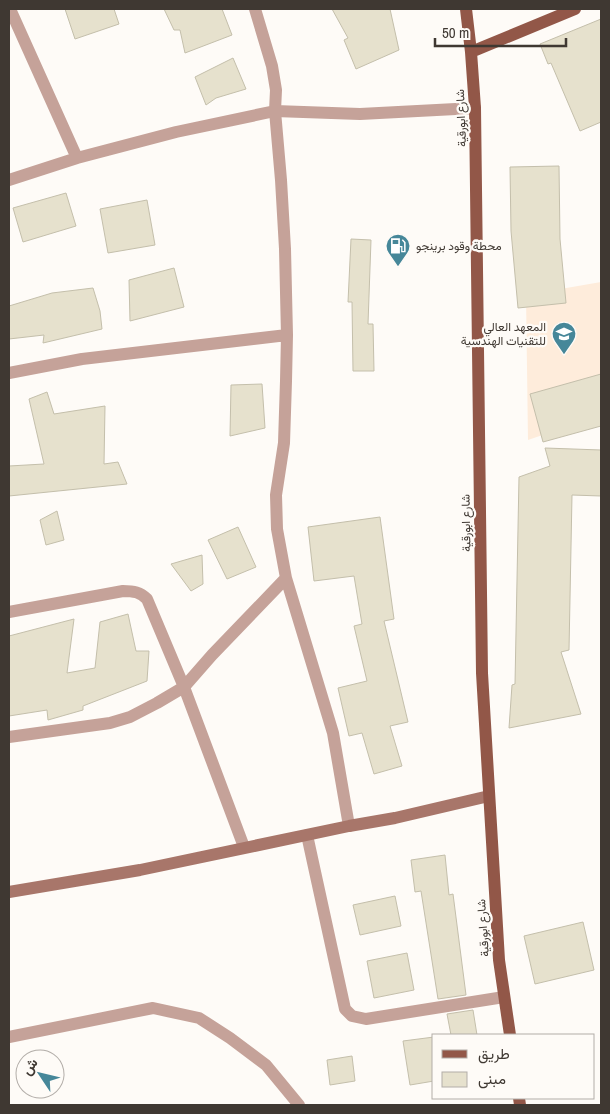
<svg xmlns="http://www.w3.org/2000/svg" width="610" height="1114" font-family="'Archivo Narrow',Vazirmatn,sans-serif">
<rect width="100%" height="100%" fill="#fefbf7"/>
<path fill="#feecdb" d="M601 282V415L528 440 526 295Z"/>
<path fill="#e6e1cd" stroke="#c4bfab" d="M65 9H114L119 24 75 39Z
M164 9H222L232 35 185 53 180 30H174Z
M332 9H390L399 50 356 69 344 40 348 38Z
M601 19V122L580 131 551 63 548 64 540 44Z
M233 58 246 89 216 98 206 105 195 77Z
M559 166 560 239 566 303 518 308 511 231 510 167Z
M66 193 76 226 23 242 13 208Z
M147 200 155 245 108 253 100 209Z
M351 239 371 240 368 324H373L374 371H353L352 302H348Z
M174 268 184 307 130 321 129 280Z
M93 288 100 311 102 329 43 343 44 335 9 339V306L52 293Z
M601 374V426L543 442 530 394Z
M262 384 265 428 230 436 231 385Z
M47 392 54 414 105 406 104 464 118 462 127 484 9 496V466L44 464 29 399Z
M545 448 601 450V496L572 495 569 650 561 652 581 714 509 728 512 685 515 684 519 477 550 466Z
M57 511 64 540 46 545 40 520Z
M380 517 394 619 384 621 408 722 390 726 402 766 374 774 362 733 349 736 338 688 367 681 354 626 362 624 354 576 314 581 308 527Z
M238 527 256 567 227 579 208 540Z
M202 555 203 584 191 591 171 564Z
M128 614 136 651H149L147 681 83 706V710L48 720 47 710 9 716V636L74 619 67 673 95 668 100 622Z
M445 855 449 895 453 894 466 995 438 999 421 891 415 892 411 860Z
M395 896 401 926 360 935 353 905Z
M583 922 594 970 535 984 524 936Z
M407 953 414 990 374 998 367 961Z
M473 1010 477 1035H451L447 1014Z
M434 1037V1081L410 1085 403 1041Z
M352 1056 355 1081 330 1085 327 1060Z"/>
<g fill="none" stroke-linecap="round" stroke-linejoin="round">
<path stroke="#c5a299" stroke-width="12" d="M10 9 77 158
M255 9 272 66 276 90 275 111 281 180 285 249 287 335 286 381 284 443 276 495 277 529 286 578 333 733 349 826
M9 180 77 158 176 132 275 111 360 114 475 108
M9 373 82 359 287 335
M9 612 123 591C134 591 140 592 147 599L184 687 244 847
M9 737 110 723 130 717 157 703 184 687 212 655 286 578
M307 835 345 1009 352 1016 366 1019 504 997
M9 1037 153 1008 199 1018 230 1038 266 1065 299 1105"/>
<path stroke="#a8766a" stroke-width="12" d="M9 892 140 870 349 826 395 818 489 796"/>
<path stroke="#925748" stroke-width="12" d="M466 9 471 52 475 108 482 673 499 960 510 1035
M471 52 575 9
M519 1098 520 1105"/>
</g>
<defs>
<symbol id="fuel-pin" viewBox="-11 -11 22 30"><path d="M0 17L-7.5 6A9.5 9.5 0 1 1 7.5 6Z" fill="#468799" stroke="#fefbf7"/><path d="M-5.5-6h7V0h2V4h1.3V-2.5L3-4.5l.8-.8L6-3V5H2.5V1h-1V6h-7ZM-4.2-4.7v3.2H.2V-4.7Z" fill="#fff"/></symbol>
<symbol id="university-pin" viewBox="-11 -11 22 30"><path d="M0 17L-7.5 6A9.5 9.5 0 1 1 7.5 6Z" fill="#468799" stroke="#fefbf7"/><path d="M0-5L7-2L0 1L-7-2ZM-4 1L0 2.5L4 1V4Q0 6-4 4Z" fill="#fff"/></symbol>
</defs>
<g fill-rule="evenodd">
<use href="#fuel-pin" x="384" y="232" width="28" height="38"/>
<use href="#university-pin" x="550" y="320" width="28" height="38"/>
</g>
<g text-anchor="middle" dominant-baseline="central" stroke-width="4.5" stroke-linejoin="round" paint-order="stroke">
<g font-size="12" fill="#3f3832" stroke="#fefbf7">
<text transform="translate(461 118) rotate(-92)">شارع ابورقية</text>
<text transform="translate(466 523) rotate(-91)">شارع ابورقية</text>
<text transform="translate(483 928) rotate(-94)">شارع ابورقية</text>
</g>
<g font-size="12" fill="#3f3832" stroke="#fefbf7" text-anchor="start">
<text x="416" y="246">محطة وقود برينجو</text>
<text x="546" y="327" text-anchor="end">المعهد العالي<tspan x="546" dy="14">للتقنيات الهندسية</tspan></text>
</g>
</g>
<rect width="610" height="1114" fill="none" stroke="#3f3832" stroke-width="20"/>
<rect x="432" y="1034" width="162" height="65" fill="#fefbf7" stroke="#b2ada8"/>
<rect x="442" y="1050" width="25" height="8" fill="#925748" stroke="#b2ada8"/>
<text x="478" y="1059" font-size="15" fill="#3f3832">طريق</text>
<rect x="442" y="1072" width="25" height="15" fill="#e6e1cd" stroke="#b2ada8"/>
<text x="478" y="1084" font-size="15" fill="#3f3832">مبنى</text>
<g transform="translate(40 1074) rotate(305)"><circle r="24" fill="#fefbf7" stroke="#b2ada8"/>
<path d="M0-4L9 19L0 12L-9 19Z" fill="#468799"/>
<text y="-8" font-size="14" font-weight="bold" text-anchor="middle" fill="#3f3832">ش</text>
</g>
<path d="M435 38v8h131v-8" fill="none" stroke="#3f3832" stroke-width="2.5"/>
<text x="442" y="38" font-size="15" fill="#3f3832" stroke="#fefbf7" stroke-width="4" paint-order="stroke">50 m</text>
</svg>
